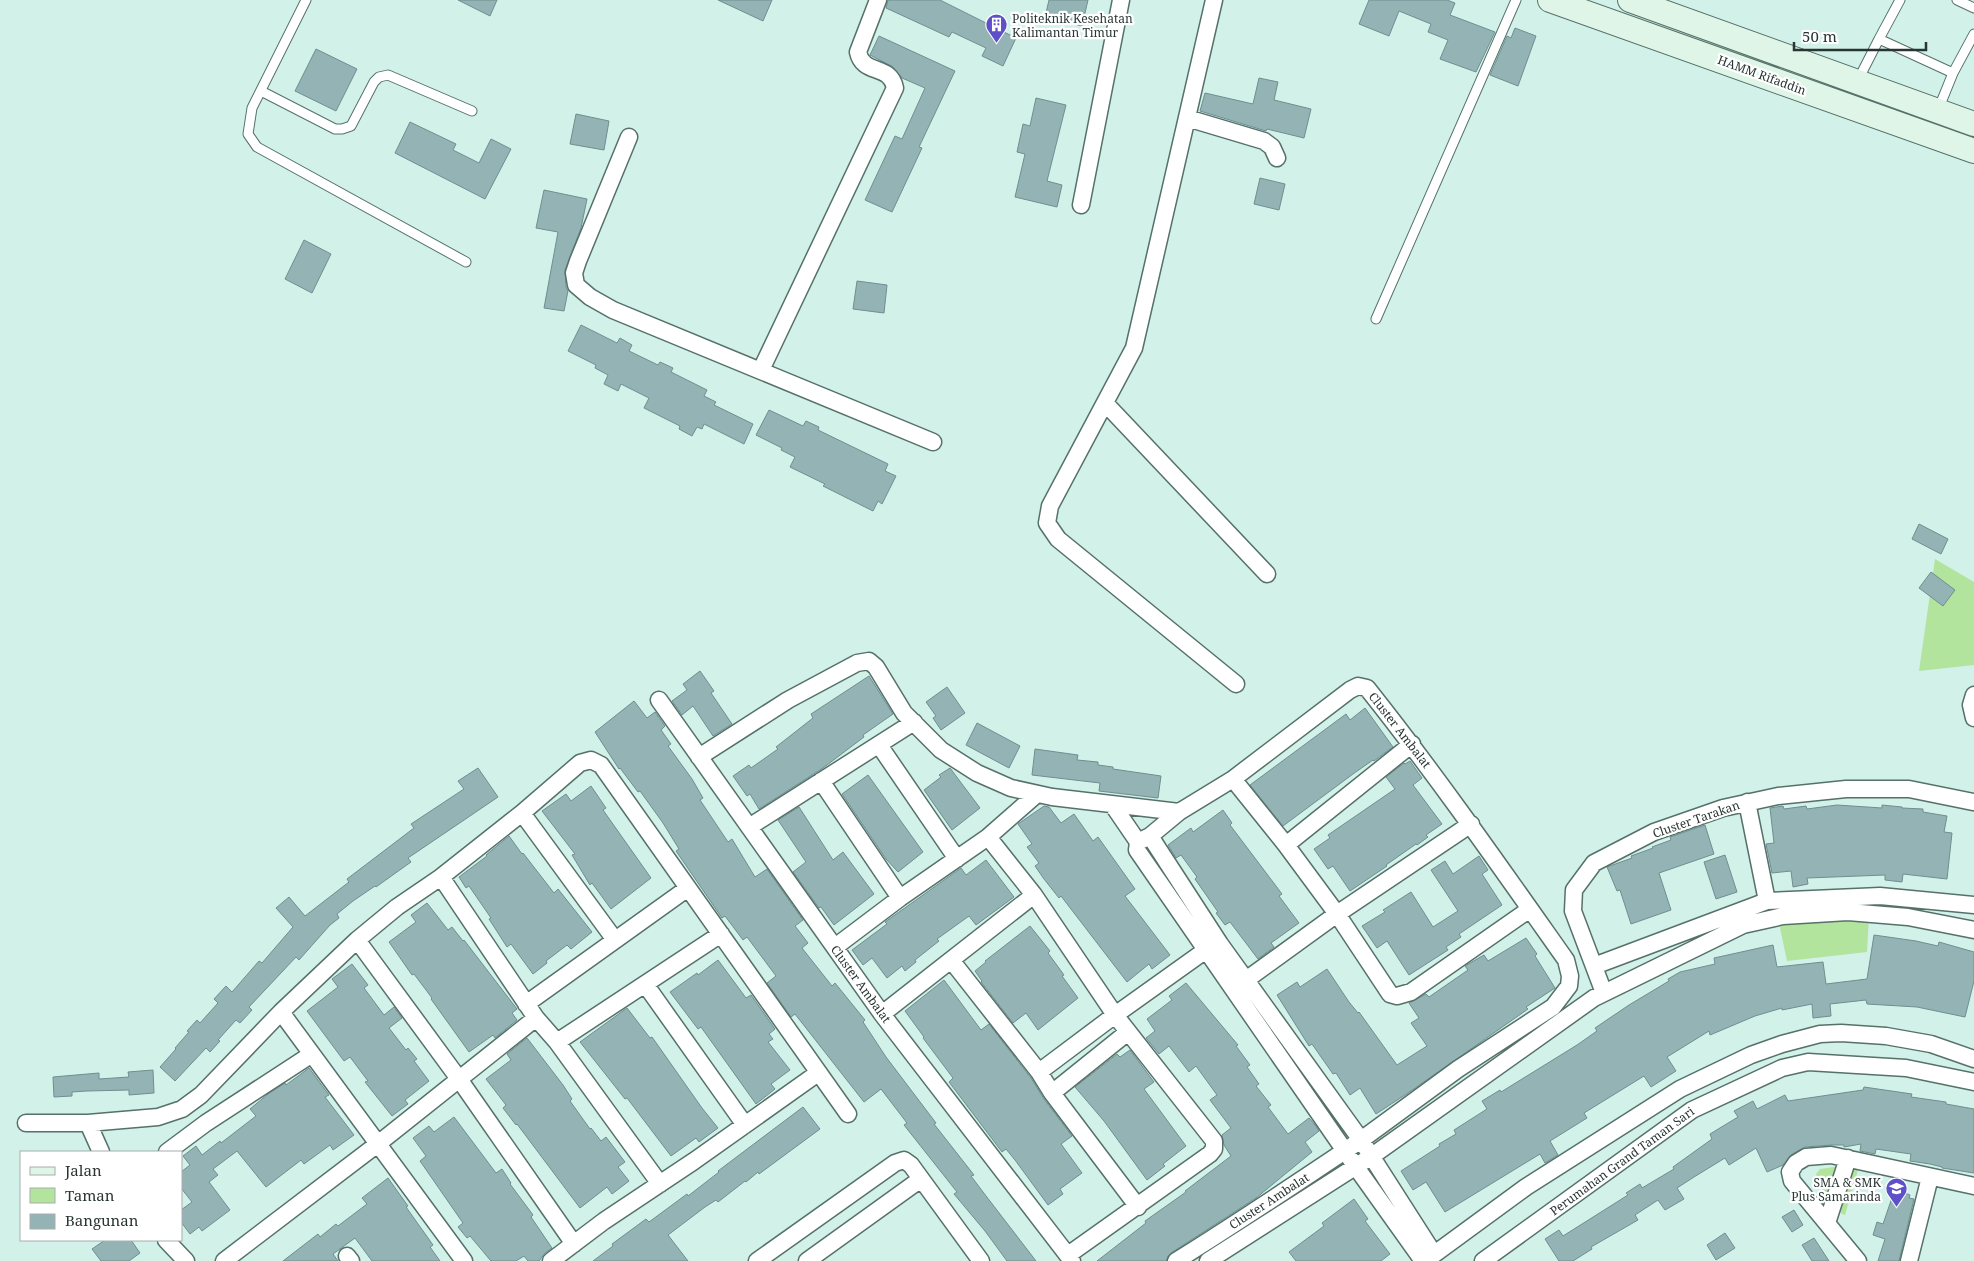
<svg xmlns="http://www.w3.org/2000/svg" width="1974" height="1261" font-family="'Noto Serif',serif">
<rect width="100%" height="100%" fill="#d1f1e9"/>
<path fill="#b2e49e" d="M1935 559 1974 582V665L1919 671Z
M1869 916 1867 952 1787 961 1779 923Z
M1855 1164 1858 1170 1845 1215 1842 1214 1817 1182 1816 1174 1820 1169Z"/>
<path fill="#93b3b4" stroke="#6f8e90" d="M458 0H497L490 16Z
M718 0H772L763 21Z
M888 0H940L1016 38 1003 66 982 56 986 48 952 32 949 37 886 8Z
M1049 0H1088L1082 26 1045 17Z
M1369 0H1447L1455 3 1450 15 1495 32 1476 72 1440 59 1448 40 1428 32 1431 24 1399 11 1389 36 1359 24Z
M1515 28 1536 36 1518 86 1490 75 1507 36 1511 38Z
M879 36 955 71 919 147 922 148 892 212 865 200 895 136 902 139 925 88 902 78 893 67 870 55Z
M316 49 357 69 336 111 295 91Z
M1259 78 1278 82 1274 100 1311 109 1304 138 1267 129 1266 131 1200 111 1205 93 1253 104Z
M1036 98 1066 105 1047 181 1062 185 1057 207 1015 197 1025 154 1017 152 1023 124 1030 126Z
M576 114 609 121 604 150 570 144Z
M410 122 456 144 453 150 479 163 491 139 511 149 485 199 395 153Z
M1260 178 1285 184 1279 210 1254 204Z
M544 190 587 199 581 228 565 270 566 287 568 291 564 311 544 308 558 232 536 228Z
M304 240 331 254 312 293 285 279Z
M857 281 887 285 884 313 853 309Z
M581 325 617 343 620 338 632 345 629 351 658 365 660 362 673 368 671 372 707 390 704 396 716 402 714 405 753 424 744 444 704 424 702 429 697 427 692 436 679 429 680 426 644 408 649 398 621 384 618 391 604 384 608 375 595 368 596 365 568 351Z
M769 410 803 426 806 421 819 427 818 430 888 464 885 471 896 476 882 504 878 501 873 511 823 486 825 484 790 467 795 457 781 450 782 448 756 435Z
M1919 524 1948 539 1941 554 1912 539Z
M1931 572 1955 590 1943 606 1919 588Z
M700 671 714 691 711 693 732 724 713 736 693 706 682 715 672 701 687 690 683 684Z
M869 676 893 714 863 735 864 737 823 768 759 809 750 794 747 796 733 776 749 765 751 768 778 749 776 747 813 718 811 714Z
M947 687 965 713 941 730 933 718 936 716 926 702Z
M634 701 647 718 655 712 665 726 661 730 671 744 668 746 692 779 703 798 700 800 728 842 732 839 755 877 767 869 803 920 795 926 808 943 802 948 832 986 835 983 865 1020 863 1022 886 1057 936 1123 934 1124 974 1175 971 1176 983 1192 1036 1261H1007L985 1231 954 1194 957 1192 904 1125 907 1123 881 1089 864 1102 795 1014 791 1017 767 983 776 976 747 937 743 940 725 916 722 918 676 851 679 849 663 823 640 791 638 792 620 768 619 769 595 732Z
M1365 708 1393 747 1374 761 1373 760 1353 774 1283 826 1250 785 1346 714 1350 720Z
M977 723 1020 746 1009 768 966 745Z
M1035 749 1078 755 1077 760 1098 762V765L1113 767V769L1161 776 1158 798 1099 791 1100 783 1032 775Z
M1410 761 1422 778 1413 785 1442 824 1426 835 1428 837 1417 845 1416 844 1386 865 1387 866 1350 891 1333 866 1328 869 1314 849 1330 838 1328 835 1395 789 1386 777 1404 763 1405 764Z
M478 768 498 797 408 858 411 862 376 887 375 886 353 901 337 914 339 918 330 925 299 960 296 957 249 1007 252 1010 240 1023 236 1020 218 1040 220 1041 210 1052 206 1048 175 1081 160 1067 176 1049 175 1048 189 1032 187 1031 197 1020 200 1023 218 1003 214 999 226 986 232 992 259 961 262 963 293 927 276 908 289 897 305 916 349 882 347 879 414 828 411 824 464 789 458 781Z
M950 768 980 808 952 830 924 790 941 777 939 775Z
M868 775 923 852 898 872 886 859 842 794Z
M591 786 606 808 603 810 651 878 611 909 592 883 590 885 572 855 575 854 542 811 566 794 571 801Z
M1837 805 1882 808V805L1902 807V808L1923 809V812L1947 816 1944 832 1952 833 1947 879 1903 874 1902 882 1885 880V875L1807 878 1808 884 1793 887 1791 871 1772 873 1766 844 1774 843 1770 808 1783 806 1784 809 1806 806 1807 809Z
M1044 806 1049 807 1061 823 1074 814 1093 841 1098 837 1135 889 1125 896 1170 955 1152 969 1149 964 1127 982 1061 896 1059 898 1044 879 1035 866 1039 863 1027 847 1032 844 1018 824Z
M799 807 833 860 843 852 874 894 834 925 821 907 819 908 793 872 806 862 778 820Z
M1223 810 1232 823 1230 825 1282 894 1279 896 1299 923 1271 943 1274 947 1258 959 1230 922 1225 925 1216 913 1218 912 1195 879 1197 877 1181 855 1176 858 1168 845 1191 828 1193 832Z
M1705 825 1714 854 1659 873 1671 910 1631 924 1620 890 1617 891 1607 867 1632 858 1631 856 1653 848 1652 847 1671 840 1670 837Z
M509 836 522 854 523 853 554 893 558 889 592 932 571 949 567 945 546 961 547 963 533 974 511 944 507 947 489 919 491 918 469 886 466 888 459 877 487 856 486 855Z
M1725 855 1737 892 1716 899 1704 862Z
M1479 856 1488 870 1482 874 1502 905 1459 934 1461 937 1446 947 1448 950 1409 975 1387 941 1377 948 1362 926 1385 912 1383 910 1411 892 1433 927 1458 911 1431 870 1445 861 1453 874Z
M986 860 1014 897 976 925 969 916 937 939 939 941 915 960 916 962 905 971 902 966 887 978 872 958 863 965 852 950 887 924 885 922 961 868 966 875Z
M427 903 448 930 452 927 463 941 464 940 517 1009 512 1013 517 1020 495 1038 493 1035 469 1052 431 999 432 998 414 974 412 975 389 942 416 922 411 915Z
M1030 926 1050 951 1048 953 1064 975 1062 976 1078 998 1038 1030 1026 1013 1013 1023 981 982 982 981 975 971 986 962 985 961Z
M1874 935 1916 941 1938 946 1939 942 1974 952V981L1965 1017 1917 1007 1867 1004 1866 1000 1830 1004 1831 1016 1813 1018 1812 1004 1782 1010V1008L1755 1016 1710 1035 1709 1031 1667 1057 1676 1071 1651 1087 1644 1076 1584 1113 1587 1118 1550 1141 1558 1155 1545 1163 1540 1154 1445 1212 1426 1182 1413 1190 1401 1171 1440 1146 1439 1144 1456 1134 1454 1130 1487 1109 1482 1101 1500 1090 1501 1092 1577 1045 1597 1031 1595 1028 1629 1005 1669 981 1668 979 1680 972 1715 964 1714 958 1773 945 1777 967 1823 962 1826 984 1867 979Z
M1526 938 1537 954 1535 956 1555 988 1526 1007 1528 1009 1411 1091 1376 1114 1360 1088 1350 1095 1336 1073 1333 1074 1312 1044 1309 1046 1277 995 1297 982 1300 987 1327 969 1349 1002 1358 1013 1359 1012 1397 1065 1427 1046 1411 1023 1419 1018 1409 1003 1426 994 1429 997 1468 970 1465 966 1484 955 1488 961Z
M718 960 746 998 751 995 775 1029 769 1034 773 1039 768 1042 790 1070 771 1084 775 1089 756 1104 701 1027 698 1029 670 992 697 973 698 975Z
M352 964 368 985 364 988 384 1015 394 1007 402 1018 389 1028 406 1050 408 1048 417 1059 414 1061 429 1081 405 1100 408 1104 392 1116 365 1082 368 1081 350 1057 344 1061 307 1011 338 987 332 979Z
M944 980 981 1030 989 1024 1031 1078 1044 1099 1072 1136 1061 1144 1082 1173 1060 1189 1063 1194 1048 1205 1015 1160 1006 1149 1002 1152 949 1082 953 1078 923 1038 924 1037 905 1011Z
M1186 983 1238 1045 1236 1046 1250 1065 1247 1067 1259 1084 1256 1086 1271 1105 1268 1107 1288 1134 1309 1118 1315 1125 1319 1131 1305 1142 1312 1152 1256 1198 1171 1253 1166 1261H1097L1146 1223 1145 1221 1186 1192 1185 1191 1231 1156 1224 1145 1222 1135 1231 1128 1210 1100 1217 1095 1196 1066 1189 1072 1169 1046 1159 1054 1146 1038 1155 1031 1147 1019 1172 1000 1169 996Z
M627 1008 650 1038 652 1037 702 1108 718 1128 699 1142 696 1138 671 1156 627 1098 625 1099 580 1042Z
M527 1038 563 1085 572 1099 570 1101 590 1129 591 1128 601 1141 606 1137 625 1162 618 1167 629 1181 612 1194 607 1187 580 1208 517 1124 516 1125 503 1108 506 1105 486 1079 511 1060 507 1054Z
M1130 1050 1154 1082 1144 1089 1186 1146 1163 1164 1165 1166 1147 1180 1104 1121 1075 1087 1117 1054 1120 1057Z
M309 1068 329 1095 325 1097 354 1135 333 1150 330 1145 304 1164 301 1160 266 1187 237 1151 213 1169 218 1175 209 1182 230 1210 202 1231 199 1227 190 1234 181 1222V1210L192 1202 181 1188V1172L190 1165 183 1156 196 1146 202 1155 220 1141 221 1143 256 1116 250 1109 268 1094 285 1083 286 1085Z
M153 1070 154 1093 129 1095V1090L87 1091 72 1092V1096L54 1097 53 1077 99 1073V1079L129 1077 128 1072Z
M1864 1087 1912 1094 1911 1097 1946 1102V1104L1974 1109V1173L1942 1168V1167L1930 1164 1910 1161 1911 1154 1876 1149 1875 1154 1860 1151 1861 1144 1844 1147V1145H1832L1805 1147 1791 1155 1783 1165 1767 1172 1756 1148 1729 1165 1725 1158 1694 1177 1677 1188 1684 1199 1665 1210 1658 1200 1635 1215 1638 1220 1591 1247 1592 1249 1573 1261H1559L1545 1239 1559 1230 1563 1236 1628 1195 1626 1193 1640 1184 1642 1188 1674 1169 1673 1167 1712 1139 1710 1134 1738 1117 1734 1111 1753 1101 1757 1109 1785 1095 1788 1101 1863 1090Z
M803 1107 820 1129 759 1174 758 1172 746 1182 745 1181 718 1202 716 1200 705 1207 668 1235 688 1261H593L613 1246 612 1244 646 1219 649 1222 687 1194 688 1196 719 1172 718 1171Z
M454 1117 496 1173 502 1169 511 1183 510 1184 533 1215 531 1217 552 1248 545 1253 539 1261H528L524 1256 516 1261H491L470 1236 467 1238 458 1227 463 1223 420 1161 426 1156 413 1138 429 1126 434 1132Z
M388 1178 408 1206 406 1207 433 1245 430 1247 440 1261H372L355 1238 333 1254 338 1261H283L318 1234 320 1237 336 1224 338 1226 367 1204 362 1198Z
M1895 1189 1910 1195 1909 1198 1914 1199 1899 1261H1878L1885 1239 1873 1235 1877 1222 1883 1224Z
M1354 1199 1368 1219 1365 1221 1390 1254 1381 1261H1296L1289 1252 1324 1226 1322 1223Z
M1794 1210 1803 1225 1792 1232 1782 1217Z
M1725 1233 1735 1248 1716 1260 1707 1245Z
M1814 1238 1829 1261H1812L1802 1245Z
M105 1240H131L140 1253 129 1261H101L92 1249Z"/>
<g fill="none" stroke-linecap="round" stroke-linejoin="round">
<defs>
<path id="lane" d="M306 0 252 108 248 134 257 147 466 262
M1957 0 1974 8
M1879 39 1900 0
M1953 73 1974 34
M1857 82 1879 39 1953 73 1938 110
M261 91 335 129H342L351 126 374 82 379 77 388 75 472 111
M1376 319 1516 0"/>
<path id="street" d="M1214 0 1134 348 1050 506 1047 523 1058 539 1236 684
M1187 118 1264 141 1272 147 1277 158
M629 137 578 261 574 273 576 285 590 297 613 310 933 442
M1081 205 1121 0
M761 370 895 88C890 63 863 76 858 52L878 0
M1105 403 1267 574
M1974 695 1971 705 1974 718
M659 700 882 1014 1072 1261
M879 745 957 859
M699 757 788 700 857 663 869 661 876 667 904 713 941 750 977 773 1011 788 1052 797 1179 812
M1233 779 1286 845 1337 914 1390 994 1397 996 1411 992 1530 909
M821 781 900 898
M1747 802 1767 901
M1112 804 1138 842
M522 813 615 940
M749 827 914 722
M1150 836 1220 944 1361 1140 1434 1254
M988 837 1034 895 1115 1015 1214 1141V1149L1210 1154 1068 1255
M1286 845 1412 744
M441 877 536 1018 557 1042 660 1184
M357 940 459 1079 574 1244
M835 947 900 898 988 837 1037 794
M951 960 1039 1072 1052 1093 1138 1207
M1594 966 1767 901 1880 896 1974 905
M645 984 745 1125
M1239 985 1337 914 1471 824
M1604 993 1573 911 1574 890 1594 863 1654 832 1723 808 1778 796 1846 789H1909L1973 802
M526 1004 688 888
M281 1012 464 1261
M882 1014 1034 895
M557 1042 721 934
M1039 1072 1115 1015 1206 950
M1052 1093 1128 1032
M26 1123H88L101 1152
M88 1123 158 1117 182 1109 201 1095 281 1012 357 940 397 907 441 877 522 813 580 763 591 760 601 765 848 1114
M167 1152 206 1123 312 1054
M1827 1223 1848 1158
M166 1240 186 1261
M347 1256 351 1261
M224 1261 379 1143 536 1018
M551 1261 604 1221 694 1161 818 1073
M757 1261 895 1163 904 1160 911 1165 981 1261
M807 1261 921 1179
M1176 1261C1239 1222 1300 1181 1361 1140L1458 1069 1553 1007 1569 986 1570 976 1566 960C1501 868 1437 776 1367 688L1358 686 1350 690 1233 779 1179 812 1150 836 1138 842 1137 850 1345 1151 1356 1167 1423 1261
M1208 1261 1372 1156 1594 998 1743 925 1783 916 1848 912 1908 917 1974 930
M1425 1261 1526 1187 1680 1089 1751 1055 1782 1044 1820 1034 1841 1033 1886 1036 1931 1044 1974 1059
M1483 1261 1692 1110 1782 1068 1808 1062 1906 1068 1974 1082
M1858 1261 1792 1181 1790 1172 1796 1163 1806 1157 1831 1155 1974 1186
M1909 1261 1930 1177"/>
<path id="secondary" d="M1550 0 1974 151
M1630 0 1974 124"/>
</defs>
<use href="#lane" stroke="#55716a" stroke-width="11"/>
<use href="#street" stroke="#55716a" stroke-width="19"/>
<use href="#secondary" stroke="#55716a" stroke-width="26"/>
<use href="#lane" stroke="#fff" stroke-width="9"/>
<use href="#street" stroke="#fff" stroke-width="16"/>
<use href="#secondary" stroke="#dff5e8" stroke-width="24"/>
</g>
<defs>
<symbol id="building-pin" viewBox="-11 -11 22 30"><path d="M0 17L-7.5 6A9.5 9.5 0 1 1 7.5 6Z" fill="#5e50c8" stroke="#fff"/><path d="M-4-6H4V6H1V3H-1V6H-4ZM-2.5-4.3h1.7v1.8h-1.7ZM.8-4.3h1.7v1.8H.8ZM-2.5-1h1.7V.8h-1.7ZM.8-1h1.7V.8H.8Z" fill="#fff"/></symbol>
<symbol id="school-pin" viewBox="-11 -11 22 30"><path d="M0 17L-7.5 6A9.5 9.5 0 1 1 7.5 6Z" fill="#5e50c8" stroke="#fff"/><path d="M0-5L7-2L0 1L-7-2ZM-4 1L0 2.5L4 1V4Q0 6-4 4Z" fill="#fff"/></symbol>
</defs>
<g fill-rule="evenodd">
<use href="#building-pin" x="984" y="12" width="25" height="34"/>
<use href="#school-pin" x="1884" y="1176" width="25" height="34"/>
</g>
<g text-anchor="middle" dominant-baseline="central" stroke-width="4.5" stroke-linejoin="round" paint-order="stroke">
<g font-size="12" fill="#283532" stroke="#fff" text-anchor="start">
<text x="1012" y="18">Politeknik Kesehatan<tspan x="1012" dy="14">Kalimantan Timur</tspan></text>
<text x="1881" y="1182" text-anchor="end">SMA &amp; SMK<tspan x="1881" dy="14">Plus Samarinda</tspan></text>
</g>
<g font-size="12" fill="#283532" stroke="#fff">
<text transform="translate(1762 75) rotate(20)">HAMM Rifaddin</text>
<text transform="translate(1400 730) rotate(52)">Cluster Ambalat</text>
<text transform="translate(1696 819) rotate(-19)">Cluster Tarakan</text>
<text transform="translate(861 984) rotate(54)">Cluster Ambalat</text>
<text transform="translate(1622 1161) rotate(-36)">Perumahan Grand Taman Sari</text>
<text transform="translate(1269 1201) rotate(-33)">Cluster Ambalat</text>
</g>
</g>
<rect x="20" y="1151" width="162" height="90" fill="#ffffff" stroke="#a9aead"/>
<rect x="30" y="1167" width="25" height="8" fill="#dff5e8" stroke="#a9aead"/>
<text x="65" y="1176" font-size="15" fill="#283532">Jalan</text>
<rect x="30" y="1188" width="25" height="15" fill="#b2e49e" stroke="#a9aead"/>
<text x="65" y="1201" font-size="15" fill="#283532">Taman</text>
<rect x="30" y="1214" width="25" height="15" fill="#93b3b4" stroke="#a9aead"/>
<text x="65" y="1226" font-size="15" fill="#283532">Bangunan</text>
<path d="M1794 42v8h132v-8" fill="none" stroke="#283532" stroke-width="2.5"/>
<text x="1802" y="42" font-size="15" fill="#283532" stroke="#ffffff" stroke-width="4" paint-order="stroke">50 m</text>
</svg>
